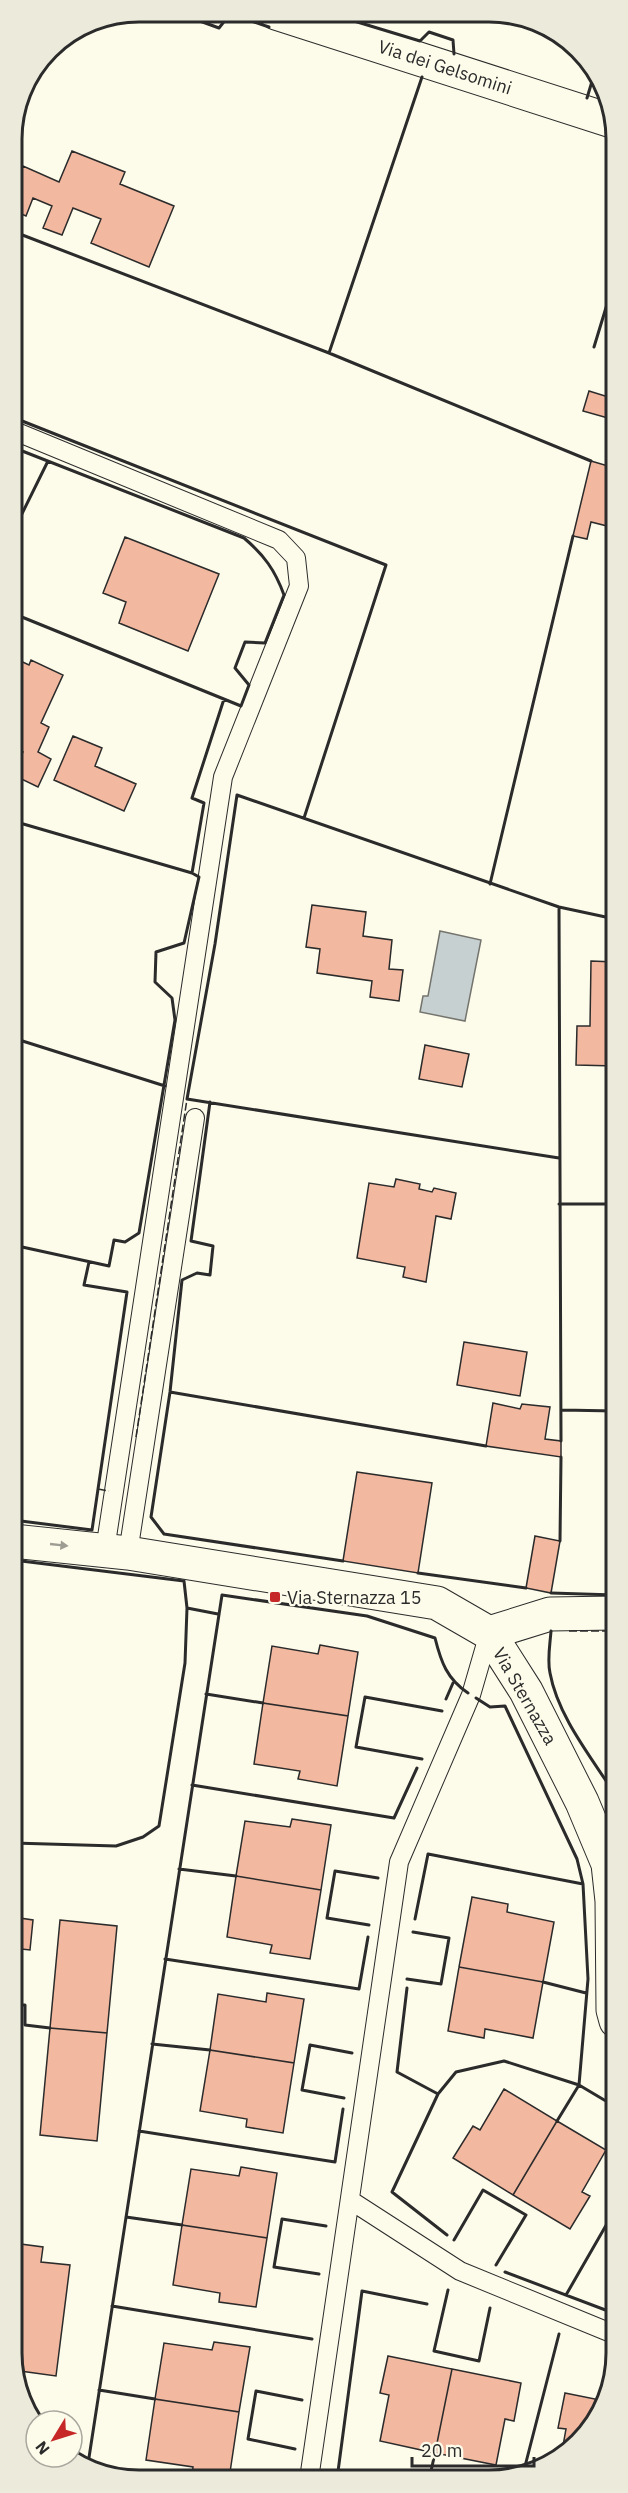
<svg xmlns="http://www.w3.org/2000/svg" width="628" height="2493" font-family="'IBM Plex Sans',sans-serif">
<rect width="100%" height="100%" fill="#fdfbea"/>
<path fill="#c7d0d0" stroke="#74746e" stroke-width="1.5" d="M440 931 481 940 465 1021 420 1012 423 996H428Z"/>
<path fill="#f2b8a0" stroke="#2b2b2b" stroke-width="1.5" d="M72 151 125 172 120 184 174 206 149 267 91 243 101 219 73 208 62 235 43 228 52 206 33 198 26 216 12 210V192L23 166 59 182Z
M589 391 615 399V420L583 411Z
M591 461 615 468V528L591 522 587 539 573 536Z
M125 537 219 574 188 651 119 623 126 602 103 593Z
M14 658 29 665 31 660 63 675 41 723 49 727 38 752 51 759 38 787 13 775 23 752 12 747Z
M73 736 102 748 95 766 136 784 124 811 54 780Z
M312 905 366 912 363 936 392 940 389 969 403 970 399 1001 370 997 372 981 317 973 320 949 306 947Z
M591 961 615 962V1066L576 1065 577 1026H590Z
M425 1045 469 1054 462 1087 419 1079Z
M396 1179 420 1184 419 1189 432 1192 434 1188 456 1193 451 1219 436 1216 426 1282 403 1277 405 1267 357 1258 369 1183 394 1187Z
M464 1342 527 1352 520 1396 457 1385Z
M493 1403 520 1409 522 1404 550 1407 545 1439 561 1441V1457L486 1446Z
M357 1472 432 1483 418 1573 343 1561Z
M535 1536 560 1541 551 1593 526 1588Z
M320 1645 358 1652 348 1716 263 1703 272 1646 318 1654Z
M263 1703 348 1716 337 1786 298 1779 300 1771 254 1764Z
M292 1819 331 1825 321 1890 236 1876 245 1821 290 1827Z
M236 1876 321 1890 310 1959 270 1953 272 1945 227 1937Z
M472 1897 508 1904 507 1912 554 1922 543 1982 459 1967Z
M13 1917 33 1920 30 1950 13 1948Z
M60 1920 117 1926 107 2033 50 2028Z
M459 1967 543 1982 533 2038 485 2029 484 2038 448 2031Z
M267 1993 304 1999 294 2063 210 2050 218 1994 266 2002Z
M50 2028 107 2033 97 2141 40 2135Z
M210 2050 294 2063 283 2133 246 2127 247 2119 200 2111Z
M504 2089 557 2121 513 2195 453 2158 473 2126 480 2130Z
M557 2121 606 2150 582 2192 590 2196 570 2229 513 2195Z
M241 2167 277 2173 267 2238 182 2225 191 2169 239 2176Z
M182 2225 267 2238 256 2307 219 2302 220 2293 173 2285Z
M13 2243 43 2247 41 2262 70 2265 56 2376 13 2370Z
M214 2342 250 2347 239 2412 155 2399 164 2343 212 2350Z
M388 2356 452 2369 435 2453 380 2441 389 2395 380 2393Z
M452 2369 521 2383 514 2421 505 2419 496 2465 435 2453Z
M565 2393 600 2400 584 2438 561 2457 566 2429 558 2428Z
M155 2399 239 2412 229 2479 192 2476 193 2467 146 2460Z"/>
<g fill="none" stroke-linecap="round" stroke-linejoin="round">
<defs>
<path id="lane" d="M12 430 279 540 296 558 299 586 223 777 105 1550
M128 1553 195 1118
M350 2200 460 2271 616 2335
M309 2479 399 1862 471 1695 489 1633"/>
<path id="street" d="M276 13 615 122
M13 1541 128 1553 437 1603 489 1633 526 1691 582 1802 608 1864 612 1901 613 2010 616 2021
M489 1633 550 1614 615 1613"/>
</defs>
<use href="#lane" stroke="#2b2b2b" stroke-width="20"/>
<use href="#street" stroke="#2b2b2b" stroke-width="35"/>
<use href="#lane" stroke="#fdfbea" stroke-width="18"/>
<use href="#street" stroke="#fdfbea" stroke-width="33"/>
<path stroke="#2b2b2b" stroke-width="1.5" stroke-dasharray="8 3" stroke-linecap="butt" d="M136 1437 187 1099
M98 1489 109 1491
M569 1631H615"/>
<path stroke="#2b2b2b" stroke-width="3" d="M197 12V20L219 28 230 14 269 27
M354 21 420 41 429 32 453 40 454 54
M587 98 593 78
M12 231 329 353 591 461
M594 347 615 278
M329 353 422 77
M12 417 386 565 304 818
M12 447 244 538C264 555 275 570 284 595L265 643 245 642 235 668 249 685 241 706 12 613
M12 534 48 461
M13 821 192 873
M490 884 573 536
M559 907 561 1441
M13 1038 165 1086
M210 1102 191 1241 213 1246 210 1275 197 1273 182 1280 170 1392 151 1517 164 1534 343 1561
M559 1158 187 1099 215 944 237 795 559 907 615 919
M559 1204H615
M13 1245 109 1266 114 1240 125 1242 139 1233 175 1020 172 998 155 982 156 952 184 943 199 877 192 873 204 803 192 798 224 699
M170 1392 486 1446
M562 1410 615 1411
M13 1520 92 1530 127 1292 84 1285 89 1262
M560 1541 561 1457
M13 1560 184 1581 187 1608 218 1614
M418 1573 526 1588
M551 1593 615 1595
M551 1631C550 1645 547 1660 550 1673 558 1717 592 1758 616 1796
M206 1694 263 1703
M476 1698 490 1707 505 1706 577 1859 583 1884 588 1979 579 2085 616 2107
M446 1699 453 1683
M422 1759 356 1747 365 1697 442 1711
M192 1785 394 1818 417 1768
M13 1843 116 1846 143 1837 159 1826 185 1663 187 1608
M179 1869 236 1876
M415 1919 428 1854 583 1884
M369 1925 327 1918 335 1871 378 1878
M165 1959 359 1989 368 1937
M407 1979 441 1984 449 1938 413 1932
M543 1982 586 1993
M407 1988 397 2072 438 2094
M13 2005H25V2025L50 2028
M152 2044 210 2050
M344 2098 302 2090 310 2045 352 2053
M139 2131 335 2162 343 2109
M126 2217 182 2225
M447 2235 392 2192 438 2094 456 2072 504 2061 579 2085 557 2121
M454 2240 483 2190 526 2215 496 2265
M505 2272 616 2314
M319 2274 274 2267 282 2219 326 2226
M448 2290 434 2351 479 2361 490 2308
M566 2295 616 2208
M112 2306 312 2339
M99 2390 155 2399
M36 2417 67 2420
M295 2449 248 2439 256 2391 302 2400
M88 2464 222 1595 367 1616 435 1638C441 1662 447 1679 468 1693
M523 2474 559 2334
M337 2479 362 2291 427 2304
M429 2480 435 2453"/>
</g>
<defs><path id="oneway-solid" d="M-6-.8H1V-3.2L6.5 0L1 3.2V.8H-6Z" transform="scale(1.5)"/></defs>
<use fill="#9e9d94" href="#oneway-solid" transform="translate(59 1545) rotate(6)"/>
<rect fill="#c62828" stroke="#fdfbea" stroke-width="2" x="269" y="1591" width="12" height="12" rx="3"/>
<g text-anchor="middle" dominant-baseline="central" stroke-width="4.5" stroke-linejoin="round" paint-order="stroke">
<g font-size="18" fill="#2b2b2b" stroke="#fdfbea">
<text transform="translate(445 67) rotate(18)">Via dei Gelsomini</text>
<text transform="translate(525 1696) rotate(60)">Via Sternazza</text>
</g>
<g font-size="18" fill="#2b2b2b" stroke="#fdfbea" text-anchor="start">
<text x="287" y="1597">Via Sternazza 15</text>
</g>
</g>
<path d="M0 0H628V2493H0ZM139 22H489A117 117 0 0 1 606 139V2353A117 117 0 0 1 489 2470H139A117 117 0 0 1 22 2353V139A117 117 0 0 1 139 22Z" fill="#eceadb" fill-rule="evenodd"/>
<path fill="none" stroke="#2b2b2b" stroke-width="3" d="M139 22H489A117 117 0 0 1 606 139V2353A117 117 0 0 1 489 2470H139A117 117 0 0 1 22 2353V139A117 117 0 0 1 139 22Z"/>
<g transform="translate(54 2439) rotate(232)"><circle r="28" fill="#fdfbea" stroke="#a9a89e" stroke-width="1.5"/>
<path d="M0-4.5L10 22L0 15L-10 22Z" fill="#c62828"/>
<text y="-9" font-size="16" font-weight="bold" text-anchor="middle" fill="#2b2b2b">N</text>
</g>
<path d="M412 2457v9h122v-9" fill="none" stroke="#2b2b2b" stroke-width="3"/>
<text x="421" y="2457" font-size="18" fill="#2b2b2b" stroke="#fdfbea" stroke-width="4.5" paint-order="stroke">20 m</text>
</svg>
